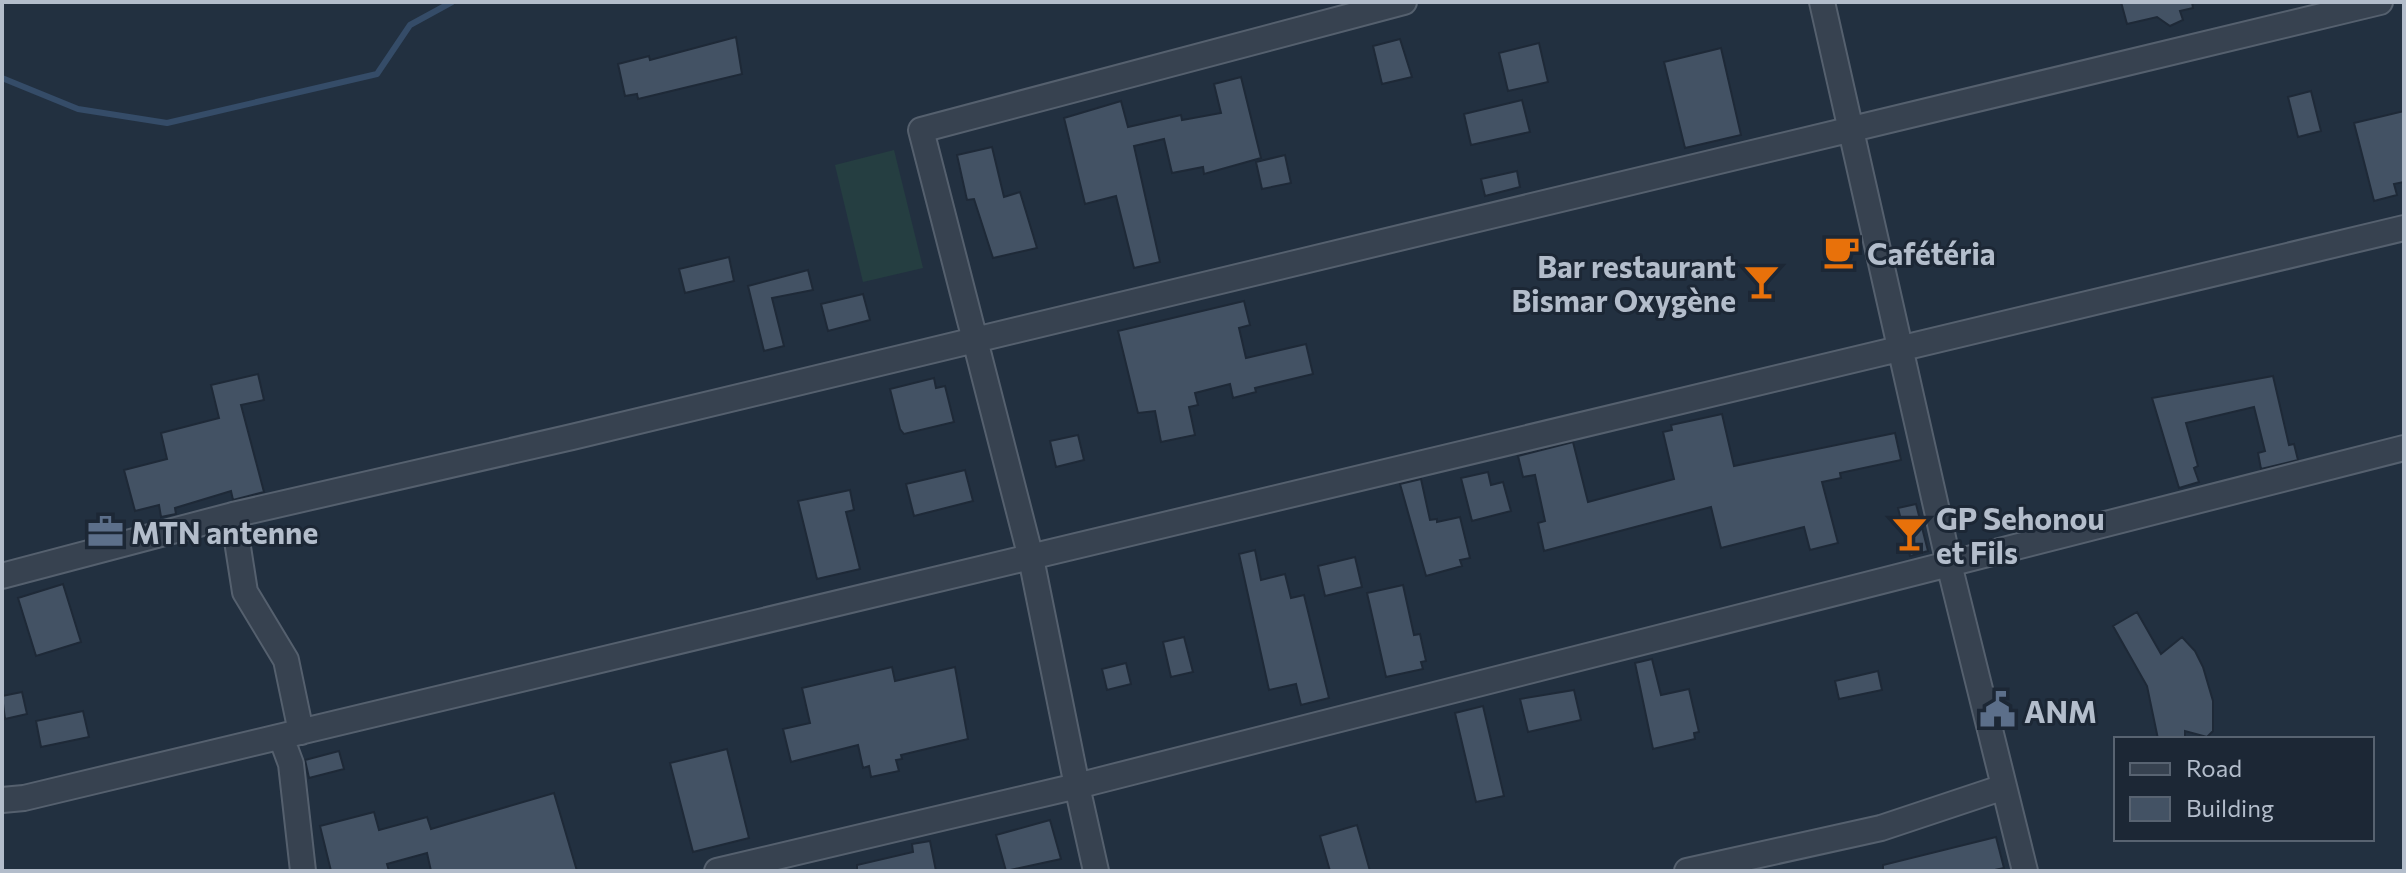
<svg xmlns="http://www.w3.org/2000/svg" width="2406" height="873" font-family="Commissioner,sans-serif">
<rect width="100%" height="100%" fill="#223040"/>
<path fill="#253e41" d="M894 150 923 268 863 282 835 165Z"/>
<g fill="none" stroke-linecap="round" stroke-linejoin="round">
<path stroke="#354c68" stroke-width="6" d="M2 78 78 109 167 123 377 74 410 25 452 2"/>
</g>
<path fill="#435264" stroke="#1e2937" stroke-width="2" d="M2121 2H2192L2193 8 2180 11 2183 20 2170 26 2157 17 2127 24Z
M736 37 742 74 638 99 637 94 625 96 618 64 649 56 650 60Z
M1400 39 1412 77 1382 84 1373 46Z
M1539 43 1548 82 1508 91 1499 53Z
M1721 48 1741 135 1685 148 1664 62Z
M1241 77 1261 158 1204 174 1203 167 1172 173 1164 139 1134 146 1160 262 1134 268 1116 196 1085 204 1064 118 1121 101 1128 127 1181 115 1182 120 1221 113 1214 84Z
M2311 91 2321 131 2298 137 2288 97Z
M1522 100 1530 132 1471 145 1464 114Z
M2404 111V182L2394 184 2397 195 2374 201 2354 123Z
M992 147 1004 197 1020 192 1037 248 993 258 974 199 967 200 957 155Z
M1285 155 1291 183 1262 189 1256 162Z
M1517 171 1520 187 1485 196 1481 179Z
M729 257 734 281 685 293 679 269Z
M808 270 813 290 772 298 784 346 764 351 748 286Z
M863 294 870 320 828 331 821 304Z
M1244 301 1250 325 1239 328 1246 358 1306 344 1313 374 1255 388 1256 392 1233 398 1230 384 1195 393 1198 405 1189 407 1195 435 1161 442 1155 411 1138 413 1118 331Z
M258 374 264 400 241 405 264 492 233 500 231 491 175 508 176 514 161 517 159 505 135 511 124 470 167 459 161 433 219 418 211 385Z
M2273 376 2289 445 2294 444 2298 460 2261 469 2258 453 2265 451 2254 407 2186 423 2198 466 2194 468 2199 482 2179 488 2152 398Z
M934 378 936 388 945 386 954 422 904 434 900 429 890 389Z
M1722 414 1734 466 1895 433 1901 460 1840 473 1841 478 1822 482 1838 543 1810 550 1804 527 1721 548 1711 507 1544 551 1538 523 1545 521 1535 475 1523 477 1518 456 1573 442 1588 502 1674 479 1663 432 1672 430 1671 425Z
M1078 435 1084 460 1056 467 1050 441Z
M965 470 973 501 914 516 906 484Z
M1488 472 1491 485 1503 482 1511 511 1472 521 1461 478Z
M1421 479 1430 520 1437 519V522L1460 517 1470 558 1460 560 1462 566 1426 576 1400 484Z
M850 490 854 510 846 512 860 569 817 579 798 501Z
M1916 504 1928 551 1910 556 1898 508Z
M1255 550 1261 580 1285 574 1291 598 1304 595 1329 698 1301 705 1296 684 1269 690 1239 554Z
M1355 557 1362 587 1325 596 1318 566Z
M63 584 81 642 36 656 18 598Z
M1403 585 1414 635 1420 634 1426 661 1421 662 1423 669 1386 677 1367 593Z
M2137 612 2161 654 2182 637 2195 651 2203 667 2213 701V731L2207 737 2185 731V739H2158L2147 686 2113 626Z
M1184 637 1193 672 1171 677 1163 642Z
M1652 659 1661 695 1689 689 1699 732 1694 733 1695 739 1653 749 1635 663Z
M1126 663 1131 684 1107 690 1102 669Z
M892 667 895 681 955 667 968 739 901 755 902 759 896 760 899 771 871 777 869 766 863 768 858 745 791 762 783 729 810 723 802 688Z
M1878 671 1882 690 1839 699 1835 681Z
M1574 690 1581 720 1528 732 1520 699Z
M22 692 27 714 5 719 2 696Z
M1483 706 1504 796 1476 802 1455 713Z
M83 711 89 737 41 747 36 721Z
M727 749 749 838 693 852 670 763Z
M339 751 344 769 309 778 305 760Z
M554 793 577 871H431L427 853 387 864 389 871H331L320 826 374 812 379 830 427 817 431 829Z
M1050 820 1061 859 1006 871 996 835Z
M1357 825 1370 871H1330L1320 836Z
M1996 837 2004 868 1990 871H1883V865Z
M930 841 936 871H857V865L913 852 912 844Z"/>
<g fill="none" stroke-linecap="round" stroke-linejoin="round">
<defs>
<path id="minor" d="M1822 2 1949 564 2025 871
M2 576 233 515
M301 732 286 660 245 592 233 515 572 437 2380 2
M281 737 291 764 303 871
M2 800 24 798 2404 228
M717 871 1077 786 1031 558 921 130 1404 2
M1096 871 1077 786 2404 448
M1687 871 1881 828 2004 787"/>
</defs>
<use href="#minor" stroke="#55606e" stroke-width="28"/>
<use href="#minor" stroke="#374250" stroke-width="24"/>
</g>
<defs>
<symbol id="cafe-bare" viewBox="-9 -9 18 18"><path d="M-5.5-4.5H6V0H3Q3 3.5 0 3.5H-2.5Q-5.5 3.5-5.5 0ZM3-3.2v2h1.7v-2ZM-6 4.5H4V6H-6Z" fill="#e8710a" stroke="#1c2735" stroke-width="2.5" paint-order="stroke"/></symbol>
<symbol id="bar-bare" viewBox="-9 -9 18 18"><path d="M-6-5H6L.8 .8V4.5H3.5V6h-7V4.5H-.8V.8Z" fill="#e8710a" stroke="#1c2735" stroke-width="2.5" paint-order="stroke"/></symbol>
<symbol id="office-bare" viewBox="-9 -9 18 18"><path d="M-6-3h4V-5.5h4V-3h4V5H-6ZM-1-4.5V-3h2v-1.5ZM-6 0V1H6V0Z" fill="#5c6f8a" stroke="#1c2735" stroke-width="2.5" paint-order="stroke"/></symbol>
<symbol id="civic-bare" viewBox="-9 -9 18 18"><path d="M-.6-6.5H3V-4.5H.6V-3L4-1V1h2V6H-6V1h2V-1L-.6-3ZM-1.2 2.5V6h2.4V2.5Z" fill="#5c6f8a" stroke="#1c2735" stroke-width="2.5" paint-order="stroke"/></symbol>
</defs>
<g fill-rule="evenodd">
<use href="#cafe-bare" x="1816" y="226" width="51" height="51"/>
<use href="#bar-bare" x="1736" y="256" width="51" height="51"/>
<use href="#office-bare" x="80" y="506" width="51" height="51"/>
<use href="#bar-bare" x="1884" y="508" width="51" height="51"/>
<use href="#civic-bare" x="1972" y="684" width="51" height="51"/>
</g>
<g text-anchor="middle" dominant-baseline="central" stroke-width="6" stroke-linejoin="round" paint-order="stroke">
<g font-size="30" font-weight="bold" fill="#b3bdcb" stroke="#1c2735" text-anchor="start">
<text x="1867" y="252">Cafétéria</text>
<text x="1736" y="265" text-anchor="end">Bar restaurant<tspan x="1736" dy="34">Bismar Oxygène</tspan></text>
<text x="1936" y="517">GP Sehonou<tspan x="1936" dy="34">et Fils</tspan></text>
<text x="131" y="531">MTN antenne</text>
<text x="2024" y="710">ANM</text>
</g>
</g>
<rect width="2406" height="873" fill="none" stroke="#b3bdcb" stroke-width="8"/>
<rect x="2114" y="737" width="260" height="104" fill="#1c2735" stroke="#586371" stroke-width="2"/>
<rect x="2130" y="763" width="40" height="12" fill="#374250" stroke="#586371" stroke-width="2"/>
<text x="2186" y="777" font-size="24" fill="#b3bdcb">Road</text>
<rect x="2130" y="797" width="40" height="24" fill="#435264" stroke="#586371" stroke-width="2"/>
<text x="2186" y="817" font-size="24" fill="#b3bdcb">Building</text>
</svg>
